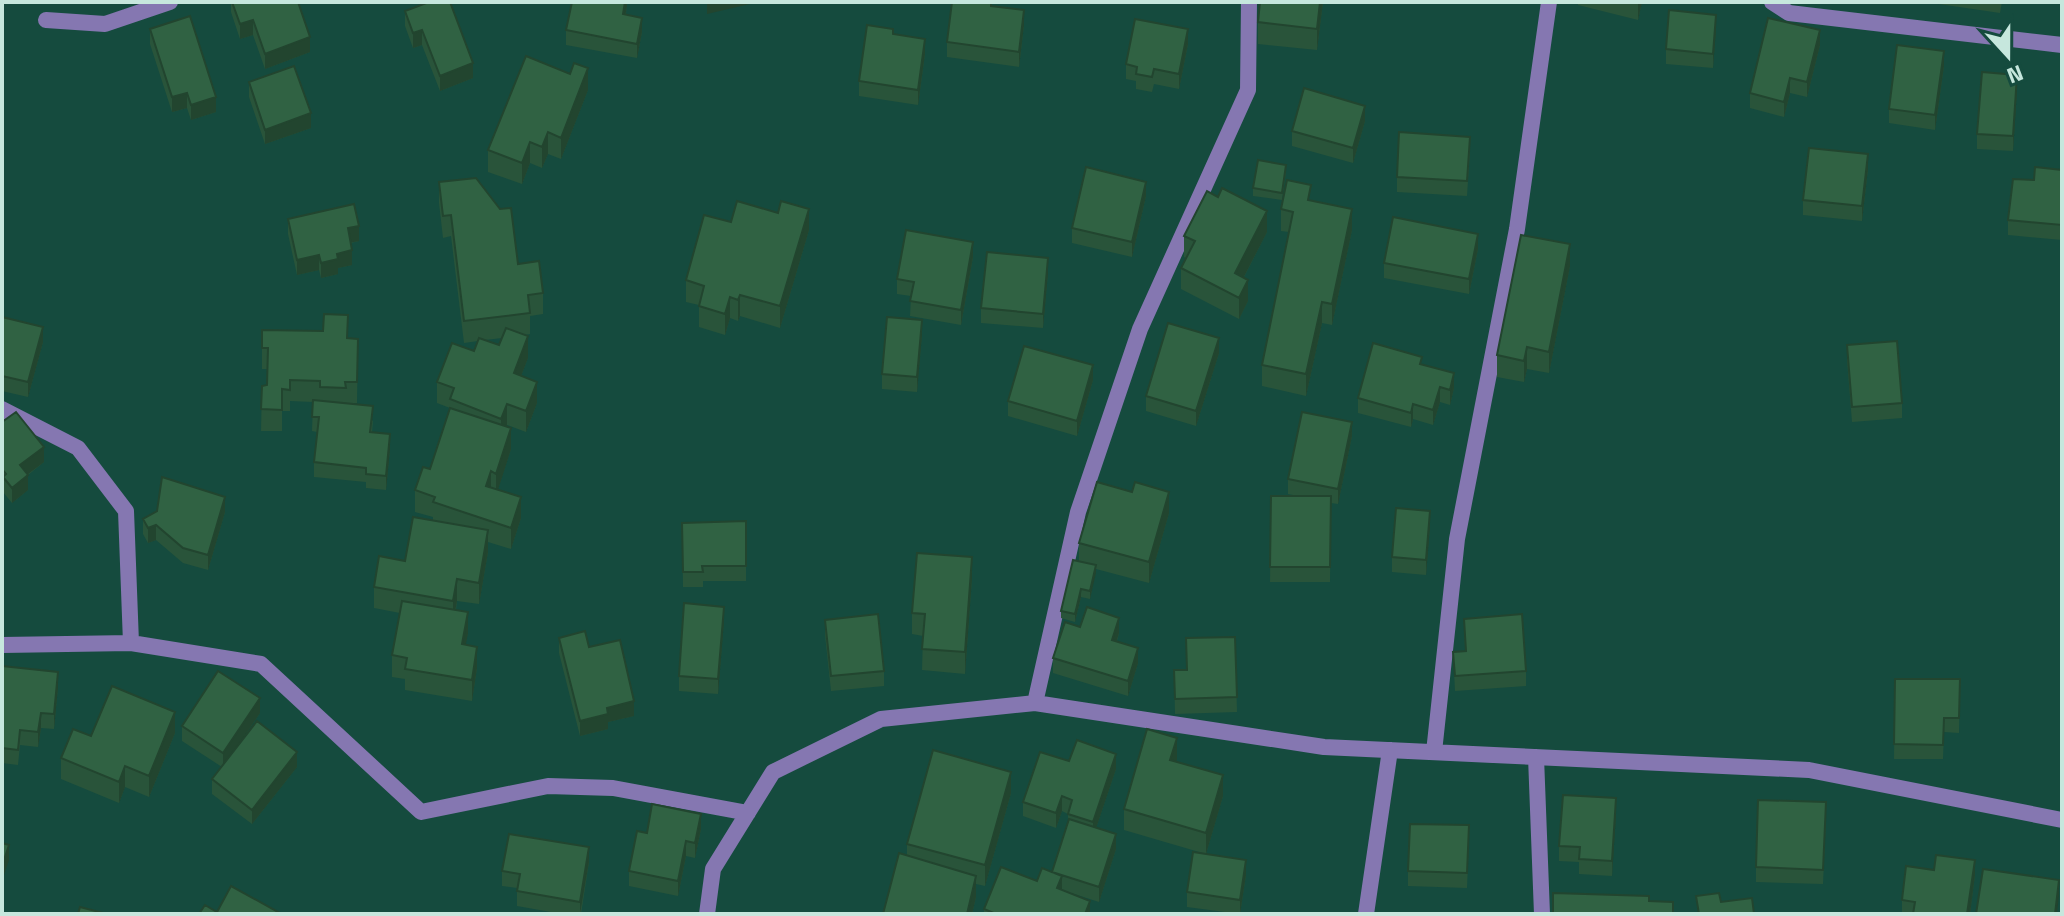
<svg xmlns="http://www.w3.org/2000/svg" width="2064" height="916" font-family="'Titillium Web',sans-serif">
<rect width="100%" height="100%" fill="#154b3e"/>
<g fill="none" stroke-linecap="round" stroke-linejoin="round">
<path stroke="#8577b1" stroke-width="16" d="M1772 2 1789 13 2062 45
M46 20 105 24 170 2
M2 409 78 448 126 511 131 643
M2 645 131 643 261 664 421 812 548 786 613 788 748 813
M1035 703 1078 512 1140 329 1248 90 1249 2
M1434 752 1457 539 1517 229 1549 2
M1536 757 1542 914
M707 914 713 869 773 772 881 719 1035 703 1324 747 1809 770 2062 820
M1366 914 1390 750"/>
</g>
<path fill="#29543a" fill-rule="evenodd" d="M231 2H298L310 52 265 69 253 35 240 39 231 12Z
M627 2 626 14 642 32 637 58 566 45V30Z
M992 2V6L1024 25 1019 67 947 57V42Z
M1323 2 1317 50 1258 44V22Z
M1578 2H1642L1638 20 1578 5Z
M1925 2H2002L2000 13Z
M405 11 473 78 440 91 422 45 413 48 405 26Z
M150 29 216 112 191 120 187 108 172 112 150 44Z
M1716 29 1713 68 1666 64V49Z
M893 34 925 54 918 105 859 96V81Z
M1188 44 1179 89 1154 84 1152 92 1136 89V81L1126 79V64Z
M1820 45 1807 97 1790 93 1784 117 1750 108V93Z
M1944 66 1935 130 1889 123V109Z
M249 82 311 128 265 144 249 97Z
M2017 89 2013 151 1977 149V134Z
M588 90 561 159 548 154 542 168 530 163 522 184 488 172V150Z
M1365 121 1353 163 1292 146V131Z
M1470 152 1467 196 1397 192V177Z
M1868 169 1862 221 1803 215V200Z
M2062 170V240L2008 235V220L2034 180Z
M1286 172 1282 200 1253 196V188Z
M439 182 518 264 543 293V314L530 316V334L525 335 528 358 521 376 537 403 526 432 507 425 511 449 498 489 521 518 511 549 488 542V552L479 604 457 601 456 610 468 633 465 645 477 668 472 701 405 690V679L392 677V655L400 613 374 608V587L405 561 433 521V517L415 512V490L430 469 450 409V408L437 403V382L474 351 478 341 464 343 451 236 443 238 439 203ZM502 338 499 345 485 340Z
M1146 196 1132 257 1072 243V228Z
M1311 200 1352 230 1332 325 1322 323 1306 396 1262 386V365L1289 232 1281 231V209Z
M288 219 359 241 351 243 352 265 338 268V274L321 278 319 270 297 275 288 234Z
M731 222 809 230 780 328 740 316 738 321 730 318 725 335 699 327V305L686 302V280Z
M1267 232 1244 277 1248 301 1239 319 1181 289V268L1186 258 1184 257V236Z
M1478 249 1469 294 1384 278V263Z
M973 257 961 325 910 316 911 296 897 294V279Z
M1570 266 1549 373 1527 369 1524 382 1497 377V355Z
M1048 273 1043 328 981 323V308Z
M2 317 43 342 28 397 2 391Z
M262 330 358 339 357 403H346L373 421 372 432 390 449 386 490 366 488V482L314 477V462L317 432 312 431 313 402 290 401V411H282V431H261L262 386 267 385 268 369H262Z
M922 334 917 392 882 389V374Z
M1847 345 1902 403V418L1852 422 1847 360Z
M1219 353 1196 426 1146 411V396Z
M1422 364 1454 388 1450 405 1440 402 1433 425 1413 419 1411 427 1358 413V398Z
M1093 380 1077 436 1008 416V401Z
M2 422 44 462 28 475V490L12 503 3 492Z
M1352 436 1338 504 1331 503 1330 582H1270L1271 496H1298L1288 494V479Z
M225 512 208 570 183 563 156 540 148 543 143 534V519Z
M1169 513 1149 583 1096 569 1090 599 1081 597 1075 622 1061 618V611L1079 562V543Z
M746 521V581H703V587H683L682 523Z
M1430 526 1426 575 1392 572V557Z
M972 578 965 674 922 670 923 636 912 634V613Z
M1464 619 1526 671V686L1455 691 1453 652 1465 651Z
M825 620 884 671V686L831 691 825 635Z
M724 621 718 694 679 691V676Z
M1080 627 1119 633 1117 641 1138 663 1128 696 1053 673V658Z
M1235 637 1237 712 1175 714 1174 670H1186Z
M559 638 589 647 634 716 608 722V729L580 736 559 653Z
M2 666 58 687 54 729 41 728 38 747 20 745 18 765 2 763Z
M1895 679H1960L1959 733 1944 732 1943 759H1894Z
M260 713 237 747 297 767 252 824 212 794V779L222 767 182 741V726Z
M175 733 149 797 125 787 119 803 61 779V758L91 736Z
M1177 759 1176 761 1223 796 1206 854 1124 830V809Z
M1069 761 1116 769 1096 828 1116 849 1099 902 1071 893 1090 914H984V909L1052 872 1068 823V814L1062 811 1056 828 1023 816V802Z
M1011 793 985 886 976 884V897L972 914H883L907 856V844Z
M1616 813 1612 876 1579 874V862L1559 861V846Z
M1826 817 1823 884 1756 882V867Z
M701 829 695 858 686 856 678 896 629 886V871L647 833Z
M1469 840 1467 888 1408 886V871Z
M589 862 581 914H562L517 906V888L502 886V871Z
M1246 875 1240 914 1187 907V892Z
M1975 875 1970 914H1902V900Z"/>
<path fill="#22452f" d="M625 2H627V6L623 28V14Z
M707 2H750V4L707 14Z
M1320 2H1323L1317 50V29Z
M1638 2H1642L1638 20Z
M1024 10V25L1019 67V52Z
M1716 15V29L1713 68V54Z
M642 18V32L637 58V44Z
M253 20V35L240 39V24Z
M1188 29V44L1179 89V74Z
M422 30V45L413 48V33Z
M1820 30V45L1807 97V82Z
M310 37V52L265 69V54Z
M925 39V54L918 105V90Z
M1944 51V66L1935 130V115Z
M473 63V78L440 91V76Z
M588 68V90L561 159V138Z
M2017 75V89L2013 151V136Z
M1790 78V93L1784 117V102Z
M187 93V108L172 112V97Z
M216 97V112L191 120V105Z
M1365 106V121L1353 163V148Z
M311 113V128L265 144V130Z
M548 132V154L542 168V147Z
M530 142V163L522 184V163Z
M1868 154V169L1862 221V206Z
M1146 182V196L1132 257V242Z
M809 209V230L780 328V306Z
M1352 209V230L1332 325V304Z
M1267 211V232L1235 294V273Z
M359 226V241L348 243V228Z
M1478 234V249L1469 294V279Z
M973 242V257L961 325V310Z
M1570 244V266L1549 373V352Z
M352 250V265L338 268V274L321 278V263L337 254Z
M319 255V270L297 275V260Z
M1048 258V273L1043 328V314Z
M1248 280V301L1239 319V298Z
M740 295V316L738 321V300Z
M730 297V318L725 335V314Z
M1322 302V323L1306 396V374Z
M922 320V334L917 392V377Z
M43 327V342L28 397V382Z
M528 336V358L514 394V373Z
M1219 338V353L1196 426V411Z
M1527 347V369L1524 382V361Z
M1093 365V380L1077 436V421Z
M1454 373V388L1450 405V390Z
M537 382V403L526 432V411Z
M1440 387V402L1433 425V410Z
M507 404V425L501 440V419Z
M1413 404V419L1411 427V413Z
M1352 422V436L1338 504V489Z
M511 428V449L496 496V474Z
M390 434V449L386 490V476Z
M44 447V462L20 480V465Z
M491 471V492L486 486Z
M28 475V490L12 503V488Z
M1169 492V513L1149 583V562Z
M225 497V512L208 570V555Z
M521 497V518L511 549V528Z
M1430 511V526L1426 575V560Z
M156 525V540L148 543V528Z
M488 530V552L479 604V583Z
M972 557V578L965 674V652Z
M1096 565V573L1090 599V591Z
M457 579V601L453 622V601Z
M1081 589V597L1075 622V614Z
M724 607V621L718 694V679Z
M468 612V633L462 665V644Z
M1119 618V633L1112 655V640Z
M477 647V668L472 701V680Z
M1138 648V663L1128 696V681Z
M58 672V687L54 729V714Z
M260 698V713L223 768V753Z
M634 701V716L608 722V729L580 736V721L607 708Z
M175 712V733L149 797V776Z
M41 713V728L38 747V732Z
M1177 738V759L1170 781V760Z
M297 752V767L252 824V810Z
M1116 754V769L1093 837V822Z
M125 766V787L119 803V782Z
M1011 772V793L985 886V865Z
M1223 775V796L1206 854V833Z
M1062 796V811L1056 828V813Z
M1616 798V813L1612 876V861Z
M701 814V829L695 858V843Z
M1116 834V849L1099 902V887Z
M686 841V856L678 896V881Z
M9 845V860L2 881V866Z
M589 847V862L580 914V902Z
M1246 860V875L1240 914V900Z
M1975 860V875L1970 914H1967Z
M976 876V897L972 914H967Z
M1062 876V897L1057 888Z
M2059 880V895L2057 914H2055Z
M1090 901V914H1085Z"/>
<path fill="#306243" stroke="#22452f" stroke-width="2" d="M232 2H298L310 37 265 54 253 20 240 24Z
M429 2H450L473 63 440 76 422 30 413 33 405 11Z
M572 2H625L623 14 642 18 637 44 566 30Z
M952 2H991V6L1024 10 1019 52 947 42Z
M1260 2H1320L1317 29 1258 22Z
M1669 10 1716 15 1713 54 1666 49Z
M190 16 216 97 191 105 187 93 172 97 150 29Z
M1768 18 1820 30 1807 82 1790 78 1784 102 1750 93Z
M1135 19 1188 29 1179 74 1154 69 1152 77 1136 74 1137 67 1126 64Z
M867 25 893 29V34L925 39 918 90 859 81Z
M1897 45 1944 51 1935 115 1889 109Z
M526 56 570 74 574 63 588 68 561 138 548 132 542 147 530 142 522 163 488 150Z
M294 66 311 113 265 130 249 82Z
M1982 72 2017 75 2013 136 1977 134Z
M1304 88 1365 106 1353 148 1292 131Z
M1399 132 1470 137 1467 181 1397 177Z
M1809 148 1868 154 1862 206 1803 200Z
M1258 160 1286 165 1282 193 1253 188Z
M1086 167 1146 182 1132 242 1072 228Z
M2035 167 2062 170V225L2008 220 2013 179 2034 180Z
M476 178 500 209 511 208 518 264 539 261 543 293 528 295 530 313 464 321 451 215 443 216 439 182Z
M1287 180 1311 185 1308 200 1352 209 1332 304 1322 302 1306 374 1262 365 1293 212 1281 209Z
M1222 188 1267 211 1235 273 1248 280 1239 298 1181 268 1195 241 1184 236 1207 191 1218 197Z
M737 201 778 213 781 201 809 209 780 306 740 295 738 300 730 297 725 314 699 306 704 286 686 280 704 215 731 222Z
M354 204 359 226 348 228 352 250 337 254 338 259 321 263 319 255 297 260 288 219Z
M1393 217 1478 234 1469 279 1384 263Z
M906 230 973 242 961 310 910 301 914 282 897 279Z
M1521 235 1570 244 1549 352 1527 347 1524 361 1497 355Z
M987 252 1048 258 1043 314 981 308Z
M324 314 348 315 347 338 358 339 357 382H345L346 388 320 387V381L290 380V390L282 389V410L261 409 262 386 267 385 268 348H262V330L323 331Z
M2 317 43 327 28 382 2 376Z
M887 317 922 320 917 377 882 374Z
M1168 323 1219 338 1196 411 1146 396Z
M506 328 528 336 514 373 537 382 526 411 507 404 501 419 450 399 454 388 437 382 452 343 474 351 479 338 499 345Z
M1897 341 1902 403 1852 407 1847 345Z
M1373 343 1422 357 1420 364 1454 373 1450 390 1440 387 1433 410 1413 404 1411 413 1358 398Z
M1024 346 1093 365 1077 421 1008 401Z
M313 400 373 406 370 432 390 434 386 476 366 474V468L314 462 319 417H312Z
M450 408 511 428 496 474 491 471 486 486 521 497 511 528 433 502 435 497 415 490 423 467 430 469Z
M16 412 44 447 20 465 28 475 12 488 3 477 6 474 2 469V422Z
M1302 412 1352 422 1338 489 1288 479Z
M162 477 225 497 208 555 183 548 156 525 148 528 143 519 157 511Z
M1097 482 1132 492 1135 482 1169 492 1149 562 1079 543Z
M1271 496H1331L1330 567H1270Z
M1396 508 1430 511 1426 560 1392 557Z
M413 517 488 530 479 583 457 579 453 601 374 587 379 556 405 561Z
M746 521V566H702L703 572H683L682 523Z
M917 553 972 557 965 652 922 649 925 614 912 613Z
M1073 560 1096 565 1090 591 1081 589 1075 614 1061 611Z
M402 601 468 612 462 644 477 647 472 680 405 669 407 658 392 655Z
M684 603 724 607 718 679 679 676Z
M1087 607 1119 618 1112 640 1138 648 1128 681 1053 658 1065 622 1080 627Z
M878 614 884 671 831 676 825 620Z
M1522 614 1526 671 1455 676 1453 652 1466 651 1464 619Z
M585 631 589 647 620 640 634 701 607 708 608 714 580 721 559 638Z
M1235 637 1237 697 1175 699 1174 670H1187L1186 638Z
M2 666 58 672 54 714 41 713 38 732 20 730 18 750 2 748Z
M218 671 260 698 223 753 182 726Z
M1895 679H1960L1959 718H1944L1943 745 1894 744Z
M112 686 175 712 149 776 125 766 119 782 61 758 73 729 91 736Z
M257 721 297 752 252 810 212 779Z
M1147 729 1177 738 1170 760 1223 775 1206 833 1124 809Z
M1077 740 1116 754 1093 822 1068 814 1072 800 1062 796 1056 813 1023 802 1040 752 1069 761Z
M933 750 1011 772 985 865 907 844Z
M1563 795 1616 798 1612 861 1579 859 1580 847 1559 846Z
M1758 800 1826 802 1823 870 1756 867Z
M652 804 701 814 695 843 686 841 678 881 629 871 637 831 647 833Z
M1069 819 1116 834 1099 887 1052 872Z
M1410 824 1469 825 1467 873 1408 871Z
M509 834 589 847 580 902 517 891 520 874 502 871Z
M2 843 9 845 2 866Z
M1193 852 1246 860 1240 900 1187 892Z
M899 853 976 876 967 914H883Z
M1936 855 1975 860 1967 914H1913L1915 902 1902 900 1906 866 1934 870Z
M1001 867 1037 881 1042 868 1062 876 1057 888 1090 901 1085 914H996L984 909Z
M1983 869 2059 880 2055 914H1976Z
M231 886 280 913 199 914 205 905 217 912Z
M1553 893 1649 896V901L1673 902V914H1553Z
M1719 893 1721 902 1752 898 1754 914H1699L1696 896Z
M80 907 107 914H78Z"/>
<rect width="2064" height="916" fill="none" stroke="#c6e7dd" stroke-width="8"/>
<g transform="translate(2008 56) rotate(159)" stroke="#154b3e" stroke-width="6" paint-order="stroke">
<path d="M0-6L14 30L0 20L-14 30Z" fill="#c6e7dd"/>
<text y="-12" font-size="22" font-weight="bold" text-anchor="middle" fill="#c6e7dd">N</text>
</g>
</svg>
